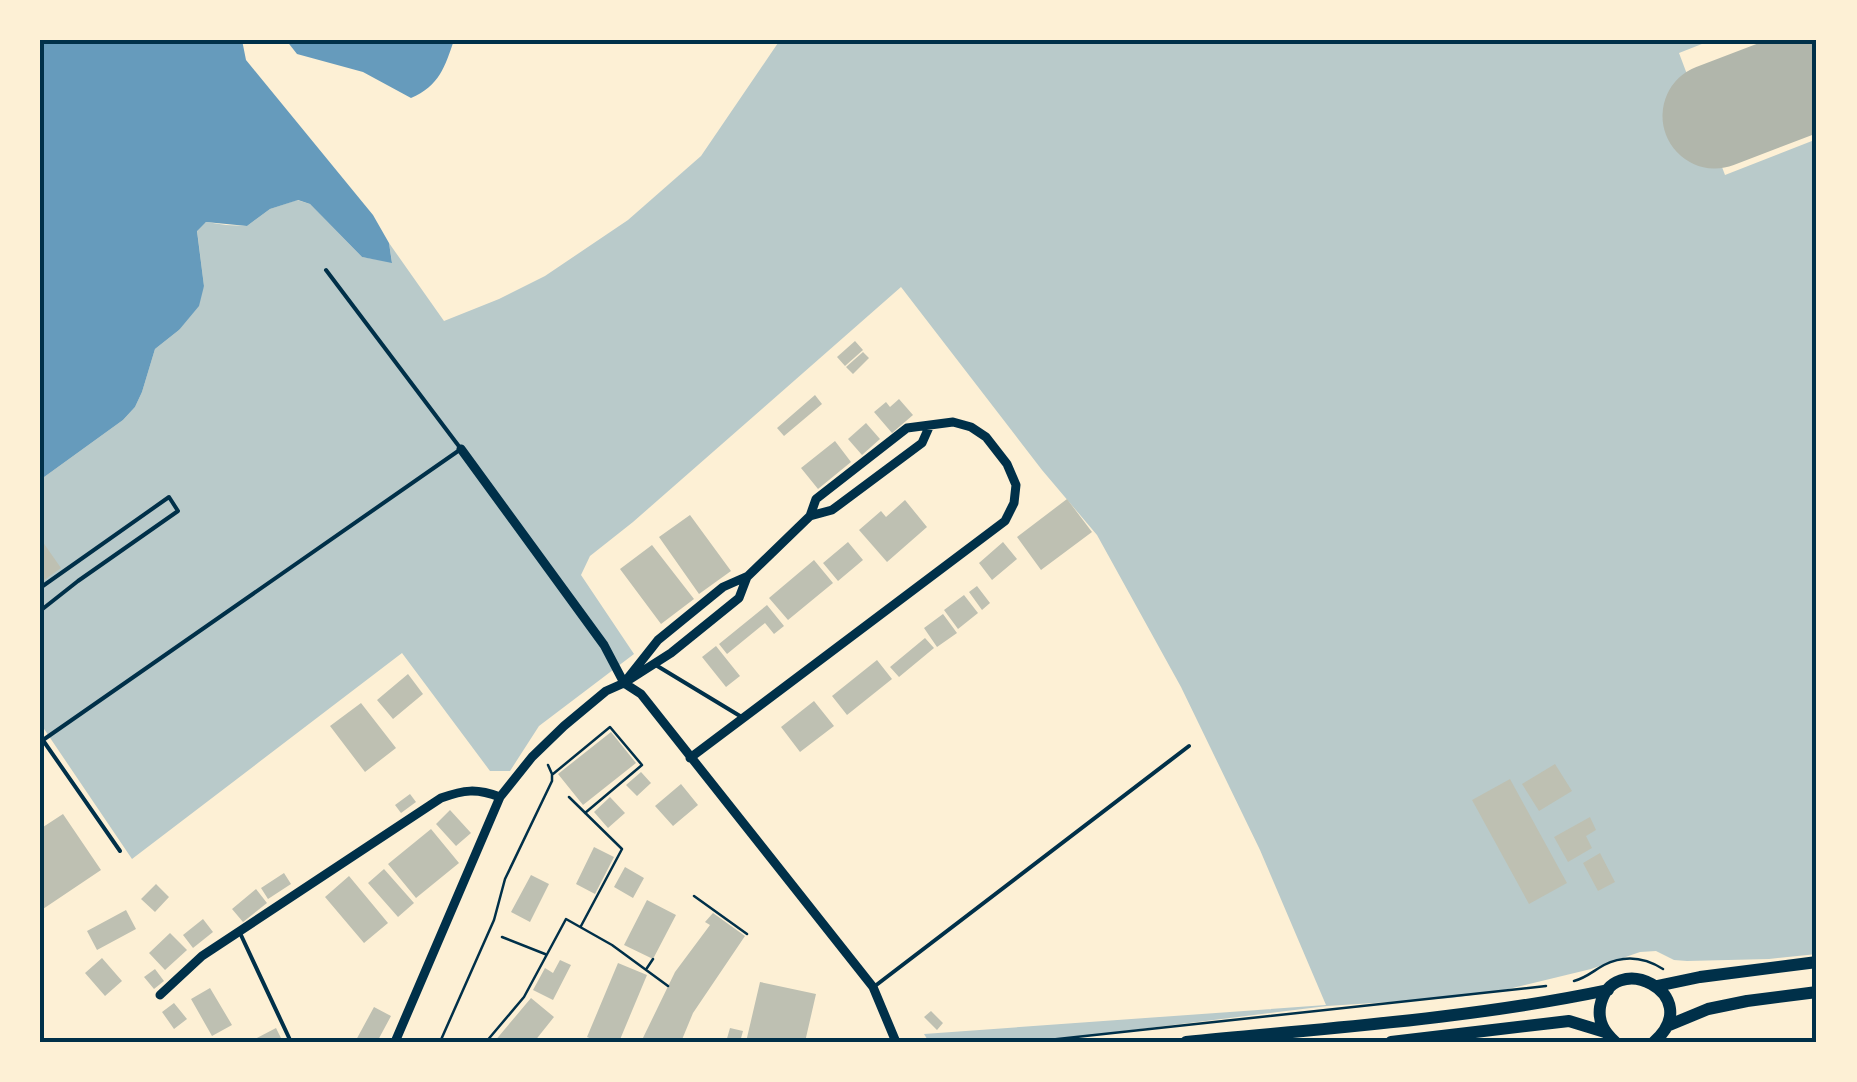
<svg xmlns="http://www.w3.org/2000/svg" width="1857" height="1082" font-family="'Zilla Slab',serif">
<rect width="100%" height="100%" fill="#fdf0d5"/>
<path fill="#b9caca" d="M780 40H1712L1679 53 1725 175 1817 139V954L1769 959 1687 961 1674 960 1656 951 1640 952 1591 969 1500 991 1451 998 1327 1006 1035 1042H929L924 1034 1326 1005 1260 850 1181 687 1097 535 1042 470 901 287 633 522 590 556 581 575 634 654 539 726 510 771H490L402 653 132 859 40 723V480L123 420 135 407 142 392 155 349 179 330 204 286 197 230 206 222 226 225 247 226 270 209 297 200 310 204 362 257 392 262 389 243 444 321 499 299 545 276 628 220 701 156Z"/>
<path fill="#669bbc" d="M40 40H242L246 60 373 215 389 243 392 263 362 257 310 204 298 200 270 209 247 226 206 222 197 231 204 286 199 306 179 330 155 349 142 392 135 407 123 420 40 480Z
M286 40H454C445 67 439 86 411 98L363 72 297 54Z"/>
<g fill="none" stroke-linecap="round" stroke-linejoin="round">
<path stroke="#b1b6ab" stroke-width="105" d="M1715 116 1817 77"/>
</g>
<path fill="#bec0b2" d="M855 341 863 350 845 366 837 357Z
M863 352 869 358 853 374 846 367Z
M815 395 822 404 784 436 777 428Z
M899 399 913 415 892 433 874 412 886 402 890 407Z
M866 423 880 439 862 455 848 439Z
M835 441 851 462 818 489 801 468Z
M1067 499 1092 532 1041 570 1017 537Z
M905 500 927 527 887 562 859 530 881 511 886 517Z
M690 515 731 571 699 594 659 537Z
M40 538 61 568 40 583Z
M848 542 863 560 838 581 823 563Z
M1003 542 1017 559 992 580 979 563Z
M652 545 694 599 661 624 620 569Z
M814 560 833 583 788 620 769 598Z
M977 586 990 603 982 610 969 592Z
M964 595 978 613 958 629 944 610Z
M767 605 784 626 774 634 765 623 727 654 719 644Z
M943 614 957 633 937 647 924 628Z
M925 638 934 648 899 677 890 667Z
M716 646 740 676 726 687 702 657Z
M877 660 892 679 847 715 832 696Z
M408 674 423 694 393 719 377 700Z
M814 701 834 726 800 752 781 727Z
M361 703 396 748 365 772 330 726Z
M611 732 636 763 583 805 558 774Z
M1555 764 1572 791 1539 811 1522 784Z
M641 772 651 783 637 796 626 785Z
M1510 779 1567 883 1529 904 1472 800Z
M681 784 698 805 673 826 655 806Z
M410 794 416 802 401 813 395 805Z
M610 797 625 813 608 828 594 812Z
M450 810 471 833 456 846 436 824Z
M63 814 101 870 40 911V829Z
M1590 817 1596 830 1586 836 1592 848 1568 862 1554 837Z
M431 829 459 863 416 898 388 864Z
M594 847 614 857 595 894 576 884Z
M1600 853 1615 882 1598 891 1583 863Z
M625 867 644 878 633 898 614 887Z
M384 869 414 903 398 917 368 883Z
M284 873 291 884 268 899 261 888Z
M531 875 549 884 530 922 511 912Z
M349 876 388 923 364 943 325 897Z
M156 884 169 897 155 912 141 899Z
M256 889 267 903 243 922 232 909Z
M647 900 676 915 653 959 624 945Z
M126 910 136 929 97 950 87 931Z
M713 913 745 936 693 1013 681 1042H641L675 972 710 925 705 922Z
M203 919 213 932 193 948 183 935Z
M170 933 187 950 165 970 149 953Z
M102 958 122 981 105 996 85 973Z
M560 960 571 965 553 1000 533 990 545 968 553 973Z
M618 963 647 975 619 1042H599L587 1037Z
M155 969 164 981 154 989 144 977Z
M760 982 816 994 805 1042H746Z
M210 988 232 1025 212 1036 191 999Z
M531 998 554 1017 534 1042H494Z
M174 1003 187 1019 174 1029 162 1012Z
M374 1007 391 1016 377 1042H355Z
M931 1011 943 1023 937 1030 924 1017Z
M276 1028 283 1042H249Z
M730 1028 743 1031 740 1042H726Z"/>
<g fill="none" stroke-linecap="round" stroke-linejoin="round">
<path stroke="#003049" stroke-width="2.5" d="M553 774 610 727 642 765 585 813
M569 797 622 849 581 926
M694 896 747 934
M502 937 545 954
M647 968 653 959
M1574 981C1586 978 1593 971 1604 965 1624 955 1644 957 1663 969
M440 1042 494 920 505 879 552 781V774L548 765
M486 1042 524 997 566 919 612 945 668 986
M1030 1042 1546 986"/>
<path stroke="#003049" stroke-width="4" d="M40 588 169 497 178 511 78 581 40 611
M654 664 740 716
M40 736 120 851
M43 740 461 449 326 270
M240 933 291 1042
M875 986 1189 746"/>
<path stroke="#003049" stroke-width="9" d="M461 449 604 645 624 683 641 694 873 987 896 1042
M810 516 832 510 922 443 930 425
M624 683 658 640 723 587 748 576 810 516 816 499 907 428 953 422 971 427 986 437 1007 464 1016 485 1014 503 1005 521 690 758
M160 995 202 956 441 798C464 790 476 788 500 797
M395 1042 500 797 532 757 564 726 606 691 624 683 671 653 739 598 747 577"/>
<path stroke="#003049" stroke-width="12" d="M1657 986 1700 977 1817 962
M1667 1026 1708 1009 1747 1001 1817 992
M1186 1042C1327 1028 1469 1019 1608 990
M1391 1042 1569 1021 1605 1032
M1615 1042C1604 1032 1598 1022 1600 1007 1611 947 1708 994 1654 1042"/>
</g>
<rect width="1857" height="1082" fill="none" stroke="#fdf0d5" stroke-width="85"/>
<rect x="42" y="42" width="1772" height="998" fill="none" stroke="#003049" stroke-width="4"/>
</svg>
